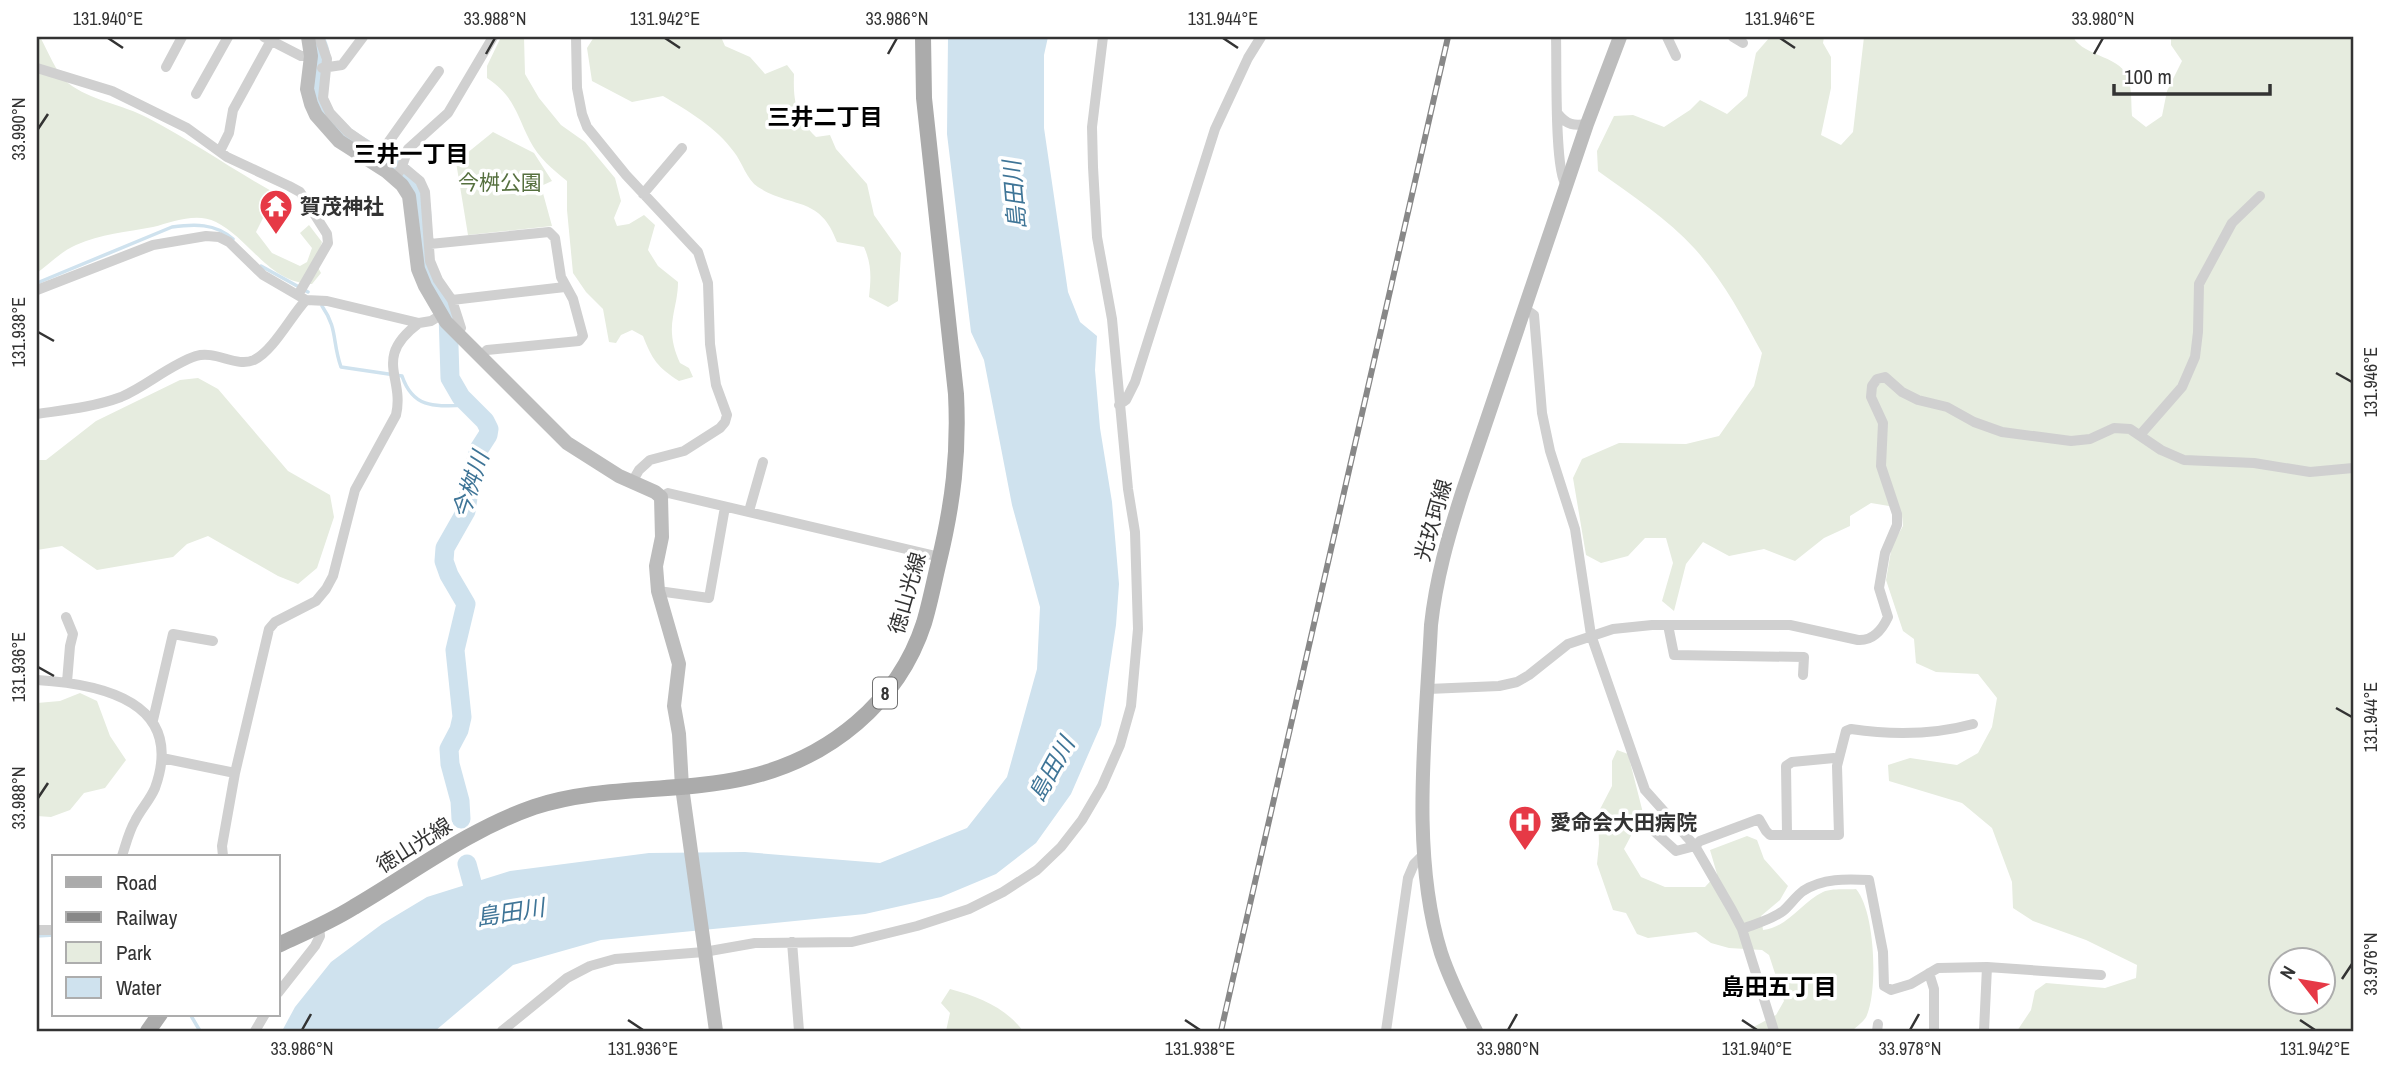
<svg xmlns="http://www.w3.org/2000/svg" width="2390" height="1068" font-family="'Archivo Narrow','Noto Sans JP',sans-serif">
<rect width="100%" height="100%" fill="#fff"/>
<path fill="#e6ecdf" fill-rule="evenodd" d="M37 37H40C48 51 56 73 68 83 91 101 122 104 148 118 196 143 240 175 288 200L285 210 268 208 256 232 272 253 300 266 307 262 312 248 300 233 309 225 322 242 315 262 321 273 312 284C269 283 251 240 216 222 196 212 173 222 153 227 126 232 101 234 76 245 62 251 49 264 37 273Z
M501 37H524L525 74 539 98 561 125 585 142 615 178 621 201 614 218 617 226 629 224 644 215 655 225 648 250 658 266 678 282C678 295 675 305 673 317 670 333 673 348 680 363L689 368 693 377 679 381C657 367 652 359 643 336L632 330 621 335 616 343 609 342 603 309 586 292 573 273 567 210V181C553 170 538 157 530 141 516 113 514 96 487 78V66Z
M594 37H721L725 46 750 57 765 74 787 65 794 74C793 102 796 117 816 137L830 135 836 149 867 184 874 215 901 253 898 301 888 307 869 297C871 279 872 265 864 247L837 242C820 195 792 209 758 187 747 180 742 162 734 152 716 127 688 111 663 96L632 102 592 81 587 48Z
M1770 37H1824L1823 43 1831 57V88L1821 135 1841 145 1853 132 1864 37H2073C2085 58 2123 55 2129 81 2132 92 2131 104 2132 116L2146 127 2162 116 2167 91 2182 61 2171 45V37H2353V1031H2017L2031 1010 2035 991 2046 983 2105 988 2136 978 2137 965 2086 940 2033 921 2013 908 2012 882 1992 828 1962 803 1889 781 1888 765 1910 758 1957 765 1978 753 1992 727 1997 698 1978 674 1936 672 1916 663 1914 639 1903 631 1886 580 1892 545 1903 526 1902 516 1895 507 1871 503 1850 516V526L1824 538 1795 561 1764 549 1729 556 1703 542 1686 564 1674 611 1662 601 1673 563 1666 538H1645L1628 556 1601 563 1586 555 1573 478 1582 459 1619 443 1686 444 1719 436 1754 386 1762 353C1742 316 1723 280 1695 249 1668 219 1631 195 1598 171L1597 151 1614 116 1633 115 1664 127 1690 110 1700 100 1727 114 1747 96 1756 53ZM2282 960H2324V1002H2282Z
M493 132 534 153 552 181 541 186 552 226 468 235 456 162Z
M198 378 218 389 288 471 330 495 334 517 317 568 298 584 278 576 208 536 187 544 173 557 97 570 62 546 37 550V460H46L96 421 180 380Z
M80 693 97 701 110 736 126 760 105 788 84 793 70 810 51 817 37 816V703L60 701Z
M1617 750 1628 754 1643 813 1624 849 1641 877 1665 887H1705L1717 874 1710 850 1747 836 1757 840 1764 859 1788 886 1780 900 1761 916 1763 930C1787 928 1802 902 1823 892 1832 888 1846 890 1856 889 1875 911 1878 988 1867 1015 1865 1021 1857 1026 1852 1031H1746L1776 1015 1784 1001 1769 955 1762 950 1729 948 1711 943 1696 932 1648 938 1637 934 1626 913 1613 910 1597 864 1599 844 1598 813 1612 786V761Z
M950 989C979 997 1005 1007 1023 1031H946L950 1013 941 1003Z"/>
<path fill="#cfe2ee" d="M948 37H1048L1044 55V128L1068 292 1080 322 1097 336 1095 370 1100 428 1112 502 1119 584 1116 625 1101 725 1071 794 1036 843 996 874 941 897 865 914 601 940 513 965 435 1031H282L295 1007 331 962 382 924 427 897 510 871 649 853 745 852 880 863 967 828 1007 777 1037 669 1040 607 1012 505 984 360 971 332 947 134Z"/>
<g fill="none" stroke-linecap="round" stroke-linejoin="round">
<path stroke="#cfe2ee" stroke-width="3.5" d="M261 266 308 292
M37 283 172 227C194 224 215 223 233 239
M322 306C338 329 332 342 341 367L402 376C414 411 438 406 470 405
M37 936 54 935
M190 1014 200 1031"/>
<path stroke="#cfe2ee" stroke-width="19" d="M315 37C316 41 319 47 320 52 322 71 308 81 319 104 341 149 384 150 412 182 428 201 419 241 425 265 430 283 443 296 448 313L450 378 461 397 485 421 489 429 488 435 479 449 470 484 466 511 445 548 444 561 449 575 466 604 455 650 462 717 459 730 449 749 450 764 460 801 461 819
M467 864 479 908"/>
<path stroke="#d0d0d0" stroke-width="10" d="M264 37 301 56H311
M319 37 327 59 323 98 330 113 348 132 380 154 439 71
M576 37 577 88 582 114 587 127 626 175 698 252 708 283 710 344 716 385 727 415 725 422 720 428 684 451 650 460 639 470 632 482
M1556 37C1557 63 1554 170 1566 185
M1667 37 1676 56
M1733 37 1743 43
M166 67 182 37
M37 68 112 91 187 128 227 157 289 186 300 192 308 204 327 234 328 243 298 295
M322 68 342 65 363 37
M196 94 228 37
M1558 114C1567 125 1574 126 1587 124
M220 151 229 133 233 110 273 37
M402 166 420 181 425 192 430 261 438 280 452 300 461 328 458 333
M395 178 401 169 408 149 448 113 493 37
M643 194 682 148
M430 244 549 232 555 238 561 277 573 299 583 336 579 341 487 350 481 356
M37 290 153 245 206 236 219 237 229 242 263 275 306 300 327 301 419 323 431 321 441 315
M452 300 565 287
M1524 308 1534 315 1542 413 1550 451 1575 529 1591 635 1645 790 1695 846 1732 910 1742 929 1774 1031
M1119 405 1126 400 1135 382 1215 129 1248 58 1261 37
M37 414C64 410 94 407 121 397 147 386 169 365 196 356 216 350 236 368 254 360 273 351 291 316 306 300
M2140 435 2182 387 2195 357 2198 332 2199 284 2232 223 2260 196
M661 497 668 493 940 557
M749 511 763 462
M658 591 709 598 725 507
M66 617 73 634 70 646 67 682
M1668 625 1674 655 1804 657 1803 675
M37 680C102 684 186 702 155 788 150 800 141 809 135 821 129 831 126 844 122 856
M1428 689 1499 686 1517 682 1529 675 1568 644 1613 629 1652 625H1790L1858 640C1873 641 1882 630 1888 617L1879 588 1885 553 1897 525V514L1881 466 1883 423 1871 397 1872 386 1877 379 1885 377 1902 392 1918 400 1947 407 1974 422 2002 432 2071 441 2090 439 2114 428 2130 429 2161 450 2184 460 2254 463 2310 472 2353 468
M153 720 173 634 213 641
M162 758 235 773
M1654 831 1676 851 1695 846 1700 841 1759 819 1766 831 1770 835H1839L1837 766 1846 731 1851 729C1891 735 1933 735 1973 724
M1787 834 1786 766 1792 762 1834 758 1838 760
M223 856 222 846 235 773 269 629 275 622 316 601 326 589 333 576 355 490 396 415C405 377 372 358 419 323
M1742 929C1755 924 1771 920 1783 911 1790 905 1796 896 1803 891 1823 878 1846 879 1869 880L1883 952 1884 986 1891 990 1911 984 1938 968 1987 967 2101 975
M37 930H54
M792 942 799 1031
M1929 973 1934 989V1031
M278 993 315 946 320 936 319 926
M255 1031 265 1014
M502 1031 567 978 590 966 615 959 704 952 755 943 852 942 917 926 969 909 1003 892 1037 870 1061 847 1082 820 1102 786 1120 745 1131 706 1138 629 1135 532 1128 489 1112 319 1097 237 1093 167 1092 127 1103 37
M1386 1031 1408 878 1414 864 1424 854
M1877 1031 1878 1024
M1984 1031 1987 967"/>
<path stroke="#bdbdbd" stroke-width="14" d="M308 37 311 56 307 89 311 104 316 115 339 141 386 171 402 185 409 196 418 269 425 286 446 322 567 443 619 476 655 492 661 497 662 537 656 566 658 591 679 664 674 706 679 734 682 787 716 1031
M1476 1031C1463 1006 1450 980 1441 953 1410 853 1426 729 1431 625 1436 579 1448 537 1462 493L1587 124 1620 37"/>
<path stroke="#ababab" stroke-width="16" d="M278 945C304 933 330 922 354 907 414 872 468 830 534 807 604 784 678 794 749 777 829 758 898 703 924 623 930 603 934 582 939 561 953 503 959 454 956 394L924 98 923 37
M148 1031 160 1014"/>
<defs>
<path id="rail" d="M1221 1031 1448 37"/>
</defs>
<use href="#rail" stroke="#888" stroke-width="6"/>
<use href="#rail" stroke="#fff" stroke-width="3.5" stroke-dasharray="10" stroke-linecap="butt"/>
</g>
<path fill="none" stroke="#333" stroke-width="2.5" d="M108 38 123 48M665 38 680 48M1223 38 1238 48M1780 38 1795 48M486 54 495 38M888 54 897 38M2094 54 2103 38M38 129 48 114M38 332 54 341M2336 373 2352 382M38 667 54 676M2336 708 2352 717M38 798 48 783M2342 979 2352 964M628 1020 643 1030M1185 1020 1200 1030M1742 1020 1757 1030M2300 1020 2315 1030M302 1030 311 1014M1508 1030 1517 1014M1910 1030 1919 1014"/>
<defs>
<symbol id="temple-pin" viewBox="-11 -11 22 30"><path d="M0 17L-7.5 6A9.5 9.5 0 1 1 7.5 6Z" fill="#e63946" stroke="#fff"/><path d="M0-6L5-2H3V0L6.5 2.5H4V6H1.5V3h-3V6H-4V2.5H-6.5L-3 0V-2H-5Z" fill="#fff"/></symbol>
<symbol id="hospital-pin" viewBox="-11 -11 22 30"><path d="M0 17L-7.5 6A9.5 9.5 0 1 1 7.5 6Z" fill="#e63946" stroke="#fff"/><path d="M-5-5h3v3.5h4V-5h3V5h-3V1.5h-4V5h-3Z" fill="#fff"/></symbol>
</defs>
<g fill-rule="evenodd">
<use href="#temple-pin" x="257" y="187" width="38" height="52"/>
<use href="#hospital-pin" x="1506" y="803" width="38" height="52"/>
</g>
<g text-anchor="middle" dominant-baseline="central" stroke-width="7" stroke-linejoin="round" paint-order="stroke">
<rect fill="#fff" stroke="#707070" stroke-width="2" x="873" y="677.5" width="24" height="31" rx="5"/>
<g font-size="19" font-weight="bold" fill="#333">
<text x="885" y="693">8</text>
</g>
<g font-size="21" fill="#56703f" stroke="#fff">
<text x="500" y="182">今桝公園</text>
</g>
<g font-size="21" font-weight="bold" fill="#333" stroke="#fff" text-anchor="start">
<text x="300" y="206">賀茂神社</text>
<text x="1550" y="822">愛命会大田病院</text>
</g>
<g font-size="21" fill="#333" stroke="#fff">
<text transform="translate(1433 520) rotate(-74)">光玖珂線</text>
<text transform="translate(907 593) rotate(-74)">徳山光線</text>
<text transform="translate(414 845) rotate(-32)">徳山光線</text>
</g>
<g font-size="23" font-weight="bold" fill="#000" stroke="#fff">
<text x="825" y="116">三井二丁目</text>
<text x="411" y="153">三井一丁目</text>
<text x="1779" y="986">島田五丁目</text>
</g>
<g font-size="23" font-style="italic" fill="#3f7597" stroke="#fff">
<text transform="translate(1014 195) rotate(-95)">島田川</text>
<text transform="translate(470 485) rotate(-72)">今桝川</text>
<text transform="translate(1051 769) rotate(-61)">島田川</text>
<text transform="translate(510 912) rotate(-9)">島田川</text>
</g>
</g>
<rect width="2390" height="1068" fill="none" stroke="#ffffff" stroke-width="77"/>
<rect x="52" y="855" width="228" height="161" fill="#ffffff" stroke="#adadad" stroke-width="2"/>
<rect x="66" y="877" width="35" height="10" fill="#ababab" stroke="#adadad" stroke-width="2"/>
<text x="116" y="890" font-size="21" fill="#333333">Road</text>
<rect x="66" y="912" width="35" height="10" fill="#888888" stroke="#adadad" stroke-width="2"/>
<text x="116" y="925" font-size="21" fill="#333333">Railway</text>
<rect x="66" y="942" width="35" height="21" fill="#e6ecdf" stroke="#adadad" stroke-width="2"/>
<text x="116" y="960" font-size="21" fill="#333333">Park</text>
<rect x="66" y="977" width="35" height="21" fill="#cfe2ee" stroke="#adadad" stroke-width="2"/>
<text x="116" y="995" font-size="21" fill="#333333">Water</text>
<g transform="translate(2302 981) rotate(301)"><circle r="33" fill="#ffffff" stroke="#adadad" stroke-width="2"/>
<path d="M0-5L12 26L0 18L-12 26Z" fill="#e63946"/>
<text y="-10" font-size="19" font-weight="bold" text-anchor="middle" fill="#333333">N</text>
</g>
<path d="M2114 84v10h156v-10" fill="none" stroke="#333333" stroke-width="3.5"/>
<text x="2124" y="84" font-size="21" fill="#333333" stroke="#ffffff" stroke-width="5" paint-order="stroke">100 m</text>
<rect x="38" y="38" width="2314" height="992" fill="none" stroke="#333" stroke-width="2.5"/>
<g font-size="18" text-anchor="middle" fill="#333">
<text x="108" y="25">131.940°E</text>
<text x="495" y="25">33.988°N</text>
<text x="665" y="25">131.942°E</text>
<text x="897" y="25">33.986°N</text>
<text x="1223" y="25">131.944°E</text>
<text x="1780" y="25">131.946°E</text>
<text x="2103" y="25">33.980°N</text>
<text transform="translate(19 129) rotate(-90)" y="6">33.990°N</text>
<text transform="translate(19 332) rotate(-90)" y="6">131.938°E</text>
<text transform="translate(2371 382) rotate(-90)" y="6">131.946°E</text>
<text transform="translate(19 667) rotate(-90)" y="6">131.936°E</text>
<text transform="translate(2371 717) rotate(-90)" y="6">131.944°E</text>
<text transform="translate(19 798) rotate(-90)" y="6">33.988°N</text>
<text transform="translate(2371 964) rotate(-90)" y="6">33.976°N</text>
<text x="302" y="1055">33.986°N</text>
<text x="643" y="1055">131.936°E</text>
<text x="1200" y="1055">131.938°E</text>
<text x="1508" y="1055">33.980°N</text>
<text x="1757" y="1055">131.940°E</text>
<text x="1910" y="1055">33.978°N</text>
<text x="2315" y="1055">131.942°E</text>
</g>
</svg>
